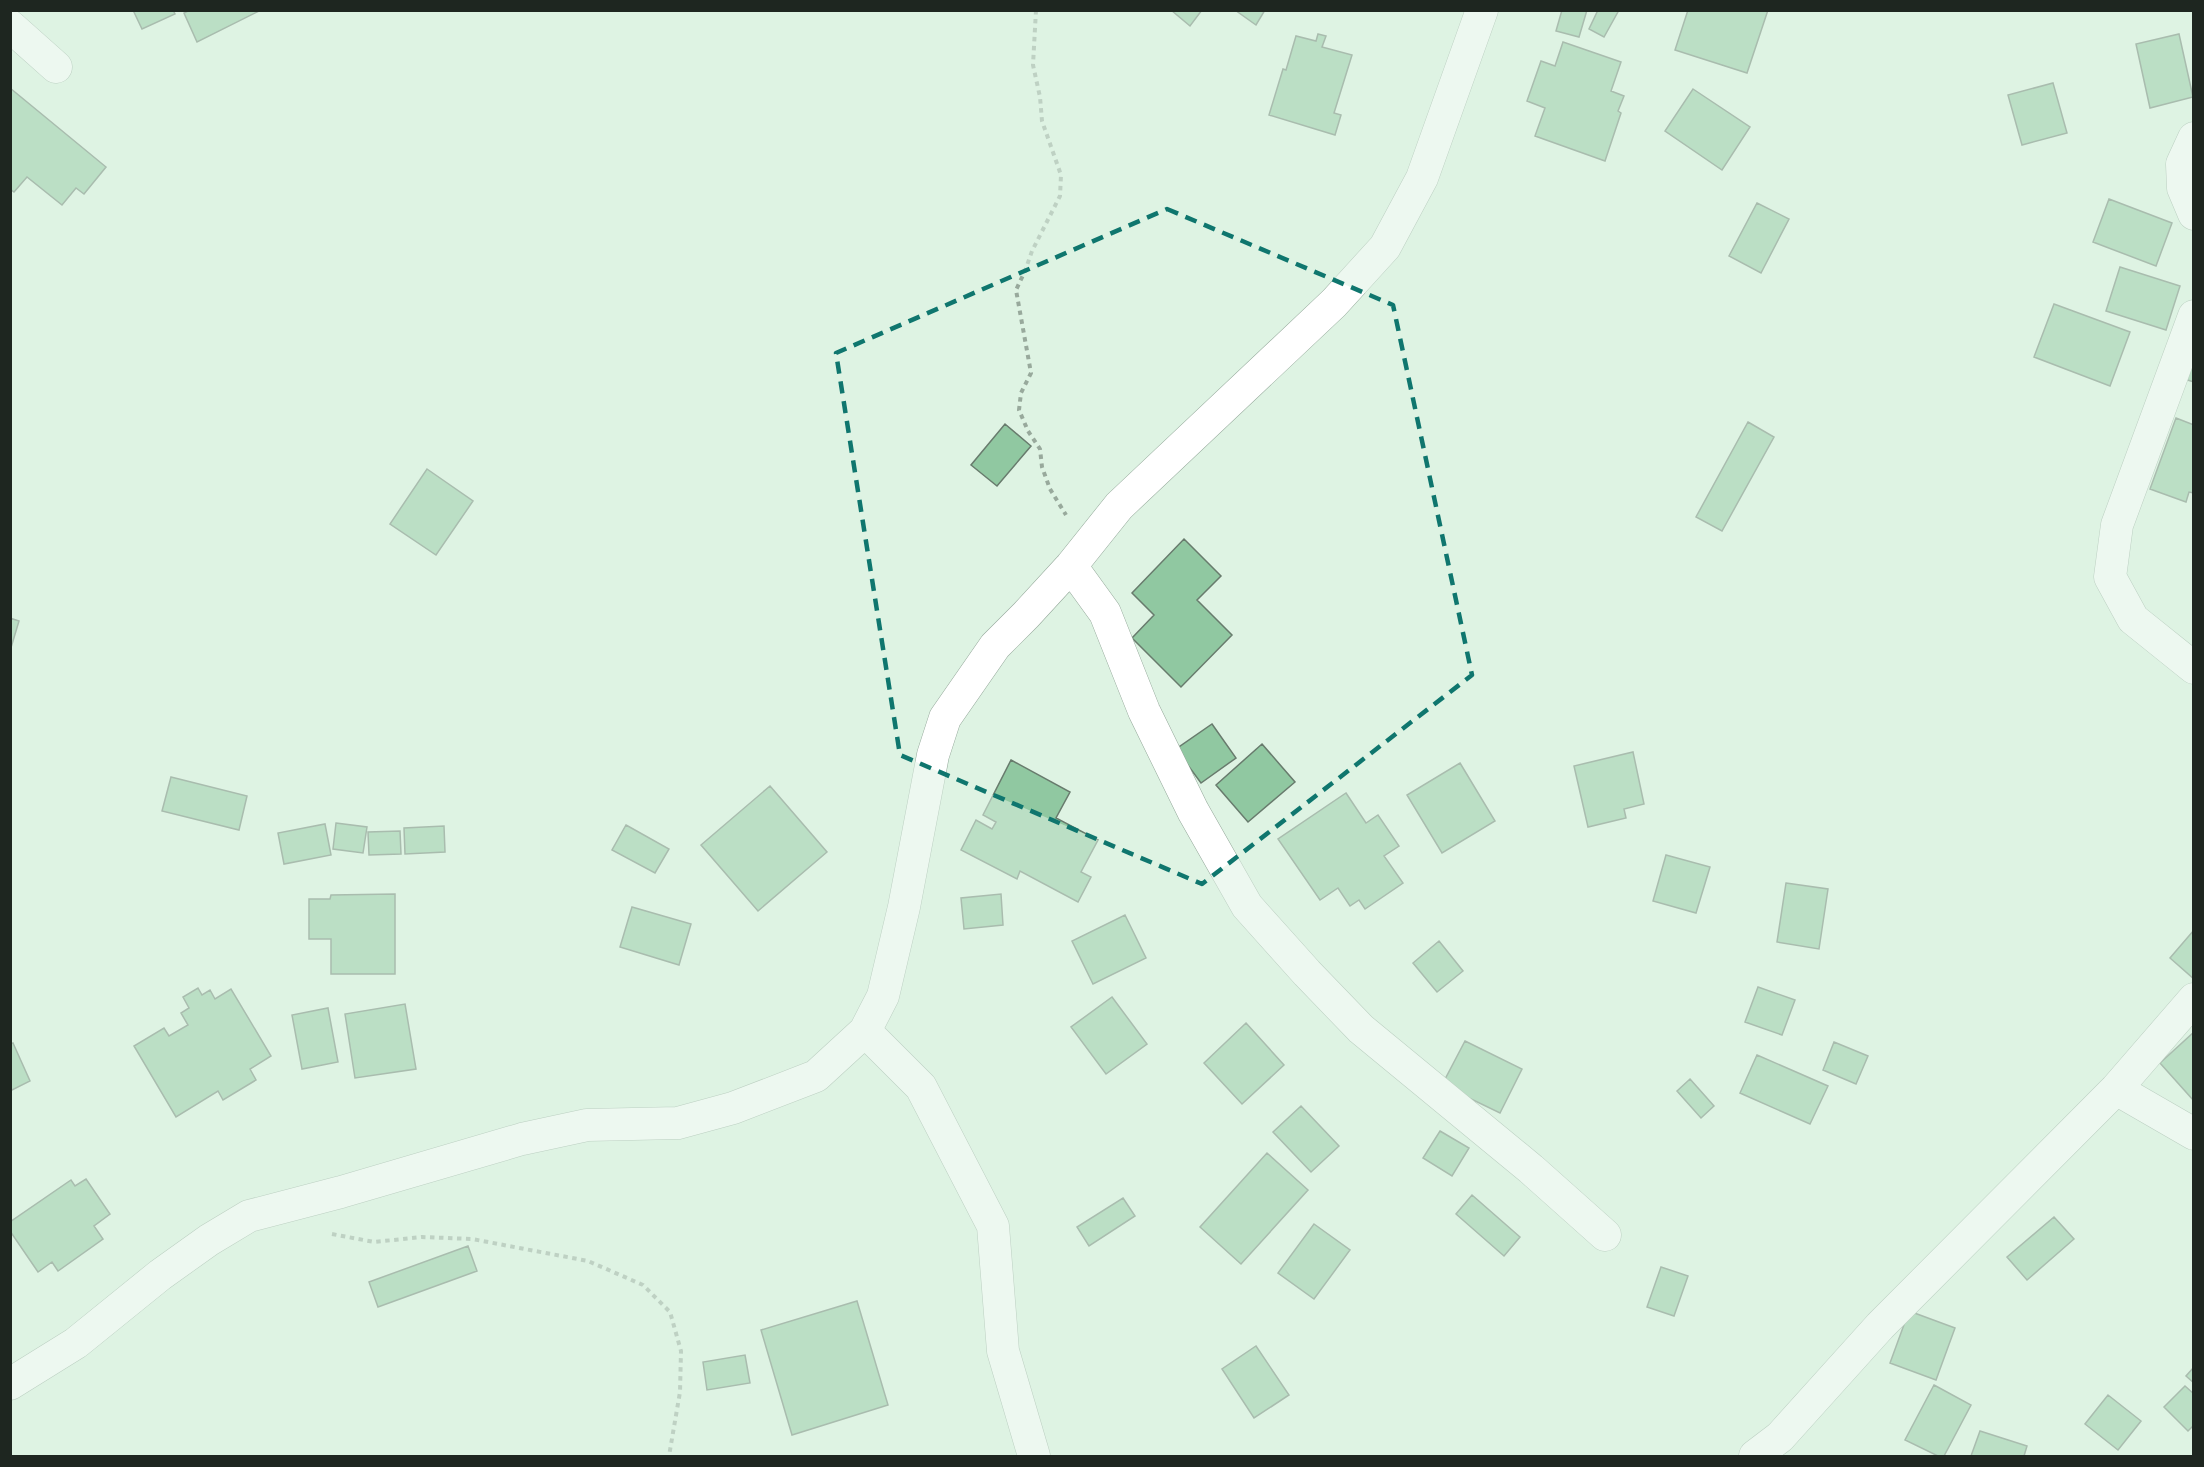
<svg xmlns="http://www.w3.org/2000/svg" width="2204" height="1467" font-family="Ubuntu,sans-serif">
<rect width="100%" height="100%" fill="#def3e3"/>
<path fill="#90c8a1" stroke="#687b6d" stroke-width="1.5" d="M133 10H173L175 14 142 29Z
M190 10H261L197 42 184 13Z
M1171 10H1202L1190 26Z
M1235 10H1265L1256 25Z
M1562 10H1587L1579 37 1556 31Z
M1598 10H1619L1604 37 1589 29Z
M1688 10H1768L1747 73 1675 50Z
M1318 34 1326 36 1322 47 1352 55 1334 113 1341 115 1335 135 1269 115 1283 69 1286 70 1296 36 1316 41Z
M2179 34 2193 97 2150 108 2136 44Z
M1563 42 1621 62 1611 91 1624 96 1618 111 1621 113 1605 161 1535 136 1545 108 1527 101 1541 61 1555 66Z
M2053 83 2067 133 2022 145 2008 95Z
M10 88 106 167 84 194 76 188 62 205 27 177 14 192 10 189Z
M1693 89 1750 127 1722 170 1665 131Z
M2109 199 2172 223 2156 266 2093 242Z
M1757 203 1789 219 1761 273 1729 256Z
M2120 267 2180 286 2166 330 2106 311Z
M2054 304 2130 332 2110 386 2034 357Z
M2194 353V382L2184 379Z
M2176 418 2194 425V493L2189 492 2186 502 2150 489Z
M1748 422 1774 437 1722 531 1696 517Z
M1005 424 1031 446 997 486 971 465Z
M427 469 473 501 436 555 390 524Z
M1184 539 1221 576 1197 600 1232 635 1181 687 1132 638 1154 615 1132 593Z
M10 618 19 621 10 651Z
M1212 724 1236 758 1201 783 1176 749Z
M1262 744 1295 782 1248 822 1216 785Z
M1633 752 1644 804 1624 809 1626 818 1588 827 1574 766Z
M1011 760 1070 792 1056 818 1098 840 1081 872 1091 877 1078 902 1020 871 1017 879 961 850 976 820 992 829 996 822 983 815Z
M1460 763 1495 821 1442 853 1407 795Z
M171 777 247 796 239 830 162 811Z
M770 786 827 852 758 911 701 845Z
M1346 793 1366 823 1378 815 1399 846 1384 856 1403 883 1365 909 1359 900 1350 906 1338 888 1320 900 1278 839Z
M336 823 367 827 363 853 333 849Z
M325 824 331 855 284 864 278 833Z
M626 825 669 849 655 873 612 850Z
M444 826 445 852 405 854 404 828Z
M400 831 401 854 369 855 368 832Z
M1666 855 1710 867 1696 913 1653 901Z
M1786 883 1828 889 1819 949 1777 942Z
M395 894V974H331V939H309V899H330L331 895Z
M1001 894 1003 925 964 929 961 898Z
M632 907 691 924 679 965 620 947Z
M1125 915 1146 958 1093 984 1072 941Z
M2194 930V979L2170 958Z
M1439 941 1463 971 1437 992 1413 963Z
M1758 987 1795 1000 1782 1035 1745 1022Z
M198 988 202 995 210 990 215 999 231 989 271 1056 250 1069 256 1080 223 1100 218 1091 176 1117 134 1046 164 1028 169 1036 188 1025 181 1013 189 1008 183 997Z
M1112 997 1147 1044 1106 1074 1071 1027Z
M405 1004 416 1069 355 1078 345 1014Z
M328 1008 338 1062 302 1069 292 1015Z
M1246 1023 1284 1065 1242 1104 1204 1063Z
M2194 1032V1101L2160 1063Z
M1465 1041 1522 1069 1500 1113 1442 1085Z
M1834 1042 1868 1056 1856 1084 1823 1070Z
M13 1043 30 1081 10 1091V1044Z
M1757 1055 1828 1086 1810 1124 1740 1093Z
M1690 1079 1714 1106 1701 1118 1677 1091Z
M1301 1106 1339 1146 1311 1172 1273 1132Z
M1440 1131 1469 1148 1452 1176 1423 1158Z
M1267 1153 1308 1190 1241 1264 1200 1227Z
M86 1179 110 1214 94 1226 103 1239 58 1271 52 1262 38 1272 10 1231V1222L71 1180 75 1186Z
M1472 1195 1520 1237 1504 1256 1456 1214Z
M1123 1198 1135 1216 1089 1246 1077 1227Z
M2054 1217 2074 1239 2027 1280 2007 1257Z
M1314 1224 1350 1250 1314 1299 1278 1273Z
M468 1246 477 1271 378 1307 369 1282Z
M1661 1267 1688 1276 1674 1316 1647 1307Z
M857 1301 888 1405 792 1435 761 1330Z
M1909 1311 1955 1328 1936 1380 1890 1363Z
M1256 1346 1289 1395 1254 1418 1222 1369Z
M745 1355 750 1383 707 1390 703 1362Z
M2194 1367V1383L2186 1376Z
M1934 1385 1971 1405 1944 1456H1938L1905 1440Z
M2185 1386 2194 1394V1425L2188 1431 2164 1407Z
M2108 1395 2141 1421 2118 1450 2085 1424Z
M1980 1431 2027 1446 2024 1456H1971Z"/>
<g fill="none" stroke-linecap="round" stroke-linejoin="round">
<defs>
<path id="minor" d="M10 26 56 67
M2194 138 2182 164 2183 188 2194 214
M2194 316 2117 525 2110 577 2133 619 2194 668
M1071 566 1105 613 1144 711 1193 811 1247 906 1307 973 1361 1029 1531 1169 1605 1235
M865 1031 921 1087 993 1226 1003 1351 1034 1456
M2116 1089 2194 1134
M10 1384 76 1343 160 1275 209 1240 249 1216 341 1192 522 1139 587 1125 678 1123 733 1108 816 1076 865 1031 883 996 904 907 933 755 945 718 995 646 1026 615 1071 566 1119 506 1334 303 1385 247 1422 178 1482 10
M1755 1456 1780 1437 1880 1326 2116 1089 2194 999"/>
</defs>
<use href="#minor" stroke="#93a799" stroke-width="33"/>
<path stroke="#98a99c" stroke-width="4" stroke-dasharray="4.5 4.5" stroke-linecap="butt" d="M1036 10 1033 65 1040 97 1042 121 1061 175 1060 196 1032 251 1025 271 1016 290 1031 373 1021 393 1019 410 1028 431 1040 449 1042 467 1050 489 1066 515
M332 1234 374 1242 422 1237 472 1239 588 1261 643 1285 670 1312 681 1351 680 1392 669 1456"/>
<use href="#minor" stroke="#fff" stroke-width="32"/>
</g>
<path d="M0 0H2204V1467H0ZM1167 209 1393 305 1472 675 1202 884 900 755 836 353Z" fill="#def3e3" fill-opacity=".55" fill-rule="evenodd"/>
<path fill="none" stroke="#0f766e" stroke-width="4.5" stroke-dasharray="12 8" stroke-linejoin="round" d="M1167 209 1393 305 1472 675 1202 884 900 755 836 353Z"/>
<rect width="2204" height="1467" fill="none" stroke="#1e2620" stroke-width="24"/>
</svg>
